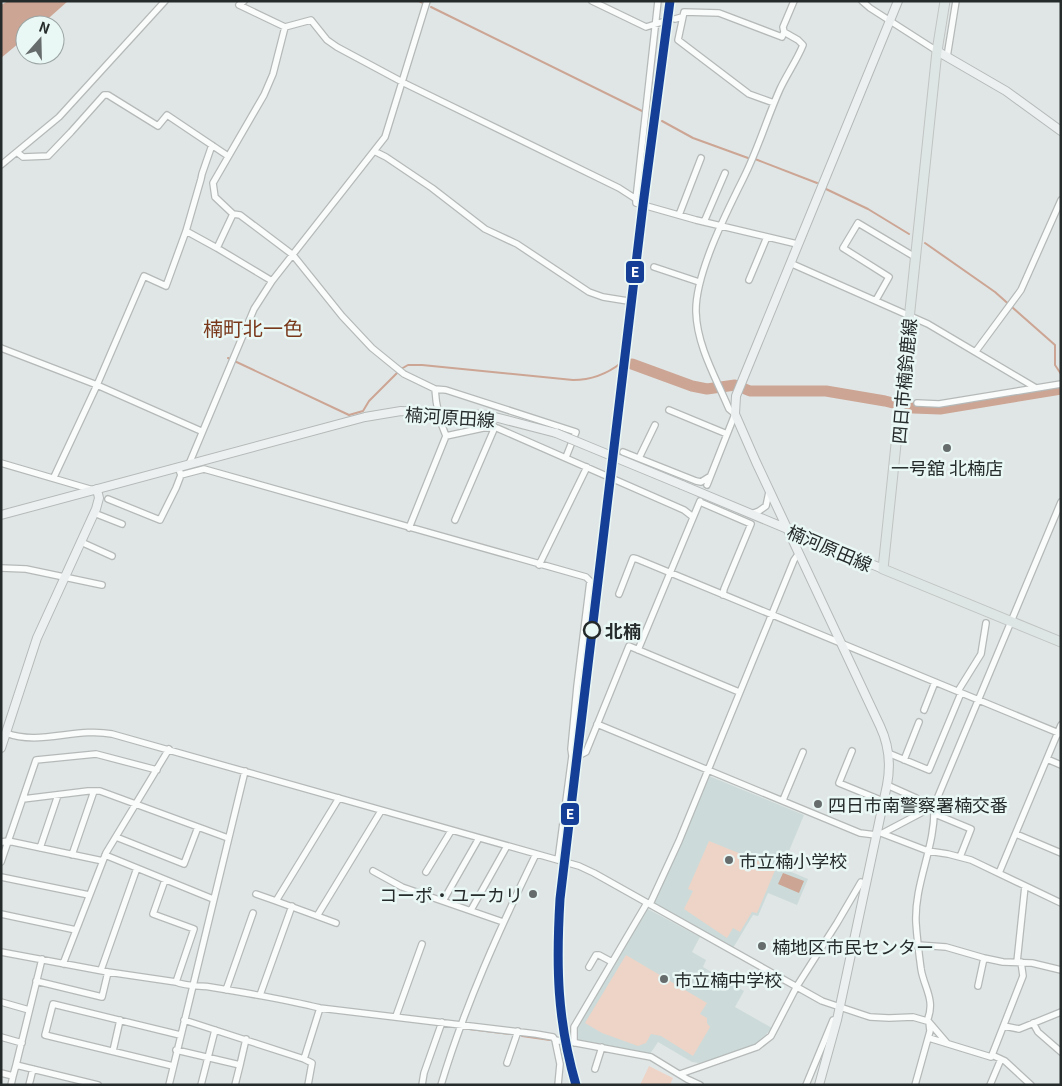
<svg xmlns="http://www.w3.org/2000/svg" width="1062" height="1086" font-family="Georgia,'Noto Sans JP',serif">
<rect width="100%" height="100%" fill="#e0e6e5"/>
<path fill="#ccdbd9" d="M709 776 804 815 782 868 808 879 797 905 768 893 758 916 753 915 733 948 655 903 654 898 707 777Z
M646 908 700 937 692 952 706 960 703 967 744 991 735 1007 772 1028 758 1043 753 1047 699 1063 692 1062 658 1042 650 1054 576 1039 577 1026Z"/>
<path fill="#edd4c7" d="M709 841 776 868 757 913 752 912 740 932 733 928 727 938 684 909 693 891 688 889Z
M626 955 707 1003 700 1014 707 1018V1023L710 1027 693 1056 661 1036 651 1034 646 1043 638 1046 602 1033 585 1023Z
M649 1066 673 1078 670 1085H640Z"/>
<path fill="#cca594" d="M8 1H68L41 25H25V38L1 58V5Z
M783 873 804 881 799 893 778 884Z"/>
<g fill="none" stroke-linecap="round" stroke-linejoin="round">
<path stroke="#cca594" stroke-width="2" d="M419 1 423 3
M431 7 644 112
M662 121 693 138 748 158 755 159 817 183
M826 189 868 209 909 234
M925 243 995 292 1055 345V365L1061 374
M228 358 349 415 363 411 369 401 398 372
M401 369 408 365H422L573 380C591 380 607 374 621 363
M461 1028 510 1034
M522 1036 550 1040"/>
<path stroke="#cca594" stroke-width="11" d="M632 364 692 386 707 389 735 385 750 391H826L885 401 913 408 940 409 1061 389"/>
<path stroke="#bbc0c0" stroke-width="5.5" stroke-dasharray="5.5 3" stroke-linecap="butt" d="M662 22 675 19"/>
<defs>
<path id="street" d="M244 1 239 5 285 27 311 20 327 40 337 47 406 84 619 188 636 199V203L696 220 797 244
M592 1 646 27 662 22
M862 1 870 8 937 51
M675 19 682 17
M285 27 273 74 264 95 213 183 215 197 233 214 240 215 293 255 342 316 372 348 404 374 435 389 446 390 576 432 566 457
M784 32 783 27 794 1
M947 57 956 1
M374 151 386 157 432 188 485 229 517 244 589 292 603 297 628 301
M18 153 23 157 48 156 71 132 104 95H108L158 126 167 115 228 156
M1 165 59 117 165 1
M636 199 658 1
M233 214 217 248 272 281
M679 215 701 158
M704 222 725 173
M186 231 217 248
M790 263 928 324 1036 388
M654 267 699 282
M749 280 767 237
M876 300 889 277 843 248 858 223 915 257
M1 348 97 385 201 431
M976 351 1021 290 1061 200
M917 403 939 404 1061 384
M669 410 727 434
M446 436 483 428H497L684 510 693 517
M623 452 696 481 701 482 709 477
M639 458 655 425
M1 463 93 490
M189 464 254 309 272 281 385 137 427 1
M178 467 181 475 204 469 586 577 590 581 577 686 571 749 572 756 558 860
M54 477 97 385 144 276 166 286 186 231 201 179 202 174 212 145
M707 485 735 414 729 409C716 378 697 346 696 312 695 274 727 211 744 177 758 149 767 118 780 89 787 74 797 60 803 45L798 40 784 32 782 37 719 13 684 12 678 40 749 94 774 103
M108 499 160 520 176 488 181 475
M700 502 751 524 724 589 723 595
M94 513 122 524
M751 514 759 511 766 506 769 492
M455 520 495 427
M409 528 446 436C440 422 436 406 435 389
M81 542 112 556
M539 565 587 467
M1 568 26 569 102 585
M619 594 633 558 637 559 1061 734
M638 650 700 501
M958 691 981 654 986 623
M924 710 935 682
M597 724 860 833 876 835
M6 733C39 746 77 727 112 734L579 866 594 873 822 1001 870 1017 889 1018 913 1017 927 1021
M852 751 839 783 883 801
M888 753 929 770 961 693
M572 756H578L586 752 629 646 739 692
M1047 759 1061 765
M904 760 919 722
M887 785 916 798
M339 798 276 901 317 916 381 811
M23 799 88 791H100L228 838
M783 800 803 752
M935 814 971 829 960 857
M881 833 928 851 948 854 971 860 1061 903
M883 833 934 806 1061 502
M1016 834 1061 853
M116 837 184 864 198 827
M1 842 8 841 103 861
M40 848 58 795
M72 855 94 791
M105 855 213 899
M1 862 36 760 96 754 157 770
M373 871 402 887 503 922
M426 872 451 831
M999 873 1061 725
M1 877 89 895
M165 880 153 914 194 929 176 982
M256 894 276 901
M443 901 479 838
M650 904 679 841 794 560 799 553
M471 910 507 846
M1 914 76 930
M317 916 336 923
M918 945 946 947 984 958 1003 962 1032 963 1061 970
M1 952 108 972 176 982C184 986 201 986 210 987 247 993 284 999 320 1008L536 1034 553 1037 555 1040 561 1041
M1017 962 1025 886
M63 964 106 853 169 749
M589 967 596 955H599L612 962
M101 970 137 868
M36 981 102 997 108 972
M978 986 984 958
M226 990 253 913
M260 995 292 906
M1 1002 29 1010
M396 1016 422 944
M184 1020 304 1059 312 1063 308 1085
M929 1022 947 1043
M1033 1023 1038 1032 1061 1052
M1004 1026 1019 1029 1061 1012
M1 1037 22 1043
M929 1038 991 1057 992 1055 1005 1061 1031 1085
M555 1040 560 1064 558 1085
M571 1042 651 1057 687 1079 700 1085
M574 1043V1027L647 903
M176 1050 240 1065 235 1085
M113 1051 120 1020
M992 1055 1023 976 1021 962
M304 1059 320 1008
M507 1063 518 1031
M16 1065 42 959
M240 1065 246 1039
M173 1066 45 1035 53 1004 180 1035
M595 1069 602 1047
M1 1073 13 1076 16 1065 98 1085
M680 1074 757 1047 771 1036 797 986 837 923 861 882 866 884
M11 1085 13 1076
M29 1085 33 1069
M169 1085 245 771
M201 1085 215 1030
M422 1085 424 1073 442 1022
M441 1085C465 1005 500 928 536 854
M806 1085 833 1020H837
M915 1085 930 1031 929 1022 927 1021C936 1000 924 988 921 969 919 954 917 938 916 923 914 883 936 846 934 806
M990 1085 1001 1059"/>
<path id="secondary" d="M937 51 1006 91 1061 131
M682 485 883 569
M1 515 365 417 401 411 487 415 556 433
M1 748 37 638 96 509 99 498 97 489
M819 1085 837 1020 887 785C891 764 889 745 880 726L756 462 735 414 736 396 898 1"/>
<path id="primary" d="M945 1 937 51 883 569 1061 642"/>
</defs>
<use href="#street" stroke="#b5bab9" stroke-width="8"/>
<use href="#secondary" stroke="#b5bab9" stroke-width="10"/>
<use href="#primary" stroke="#c0c4c3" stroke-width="11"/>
<use href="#street" stroke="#fafbfb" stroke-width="5.5"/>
<use href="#secondary" stroke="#ecf0f0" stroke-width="8"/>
<use href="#primary" stroke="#dde6e4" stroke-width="9"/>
<defs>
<path id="secondary-bridge" d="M556 433 682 485"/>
</defs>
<use href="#secondary-bridge" stroke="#b5bab9" stroke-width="10" stroke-linecap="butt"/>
<use href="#secondary-bridge" stroke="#ecf0f0" stroke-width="8"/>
<defs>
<path id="rail-1" d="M576 1085C557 1020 556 966 560 899L643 205 670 1"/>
</defs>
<use href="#rail-1" stroke="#e9f7f5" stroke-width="12"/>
<use href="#rail-1" stroke="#153f97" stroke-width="9"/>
</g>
<g fill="#666c6b" stroke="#e9f7f5" stroke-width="2">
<circle cx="947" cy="448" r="5"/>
<circle cx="818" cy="804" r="5"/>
<circle cx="729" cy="860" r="5"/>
<circle cx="533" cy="894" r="5"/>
<circle cx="762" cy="946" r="5"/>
<circle cx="664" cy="979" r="5"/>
</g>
<circle fill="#e9f7f5" stroke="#252a2a" stroke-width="2.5" cx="592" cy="630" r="8"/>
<g text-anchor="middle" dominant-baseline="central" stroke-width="5" stroke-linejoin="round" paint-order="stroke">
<g font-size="18" fill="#252a2a" stroke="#e9f7f5">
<text transform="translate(903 381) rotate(-85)">四日市楠鈴鹿線</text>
<text transform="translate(450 416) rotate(4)">楠河原田線</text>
<text transform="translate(830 547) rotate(23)">楠河原田線</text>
</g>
<g font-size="18" fill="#252a2a" stroke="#e9f7f5" text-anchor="start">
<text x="947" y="467" text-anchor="middle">一号舘 北楠店</text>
<text x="828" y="804">四日市南警察署楠交番</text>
<text x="739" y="860">市立楠小学校</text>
<text x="523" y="894" text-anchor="end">コーポ・ユーカリ</text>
<text x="772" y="946">楠地区市民センター</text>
<text x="674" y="979">市立楠中学校</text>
</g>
<g font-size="18" font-weight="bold" fill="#252a2a" stroke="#e9f7f5" text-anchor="start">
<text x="605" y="630">北楠</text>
</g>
<g font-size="20" fill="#79381a" stroke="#e9f7f5">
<text x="253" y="327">楠町北一色</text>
</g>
</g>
<g stroke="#e9f7f5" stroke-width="2">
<rect x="625" y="260" width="20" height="24" rx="5" fill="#153f97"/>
<rect x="560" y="802" width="20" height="24" rx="5" fill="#153f97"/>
</g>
<g font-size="14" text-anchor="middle" font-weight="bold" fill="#fff">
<text x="635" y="277">E</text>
<text x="570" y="819">E</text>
</g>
<rect width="1062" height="1086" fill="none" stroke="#252a2a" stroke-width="5"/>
<g transform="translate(40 40) rotate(20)"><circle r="24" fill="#e9f7f5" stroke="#9ba5a4"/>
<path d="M0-4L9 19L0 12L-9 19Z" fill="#666c6b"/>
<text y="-8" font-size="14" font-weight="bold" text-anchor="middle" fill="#252a2a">N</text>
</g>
</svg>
